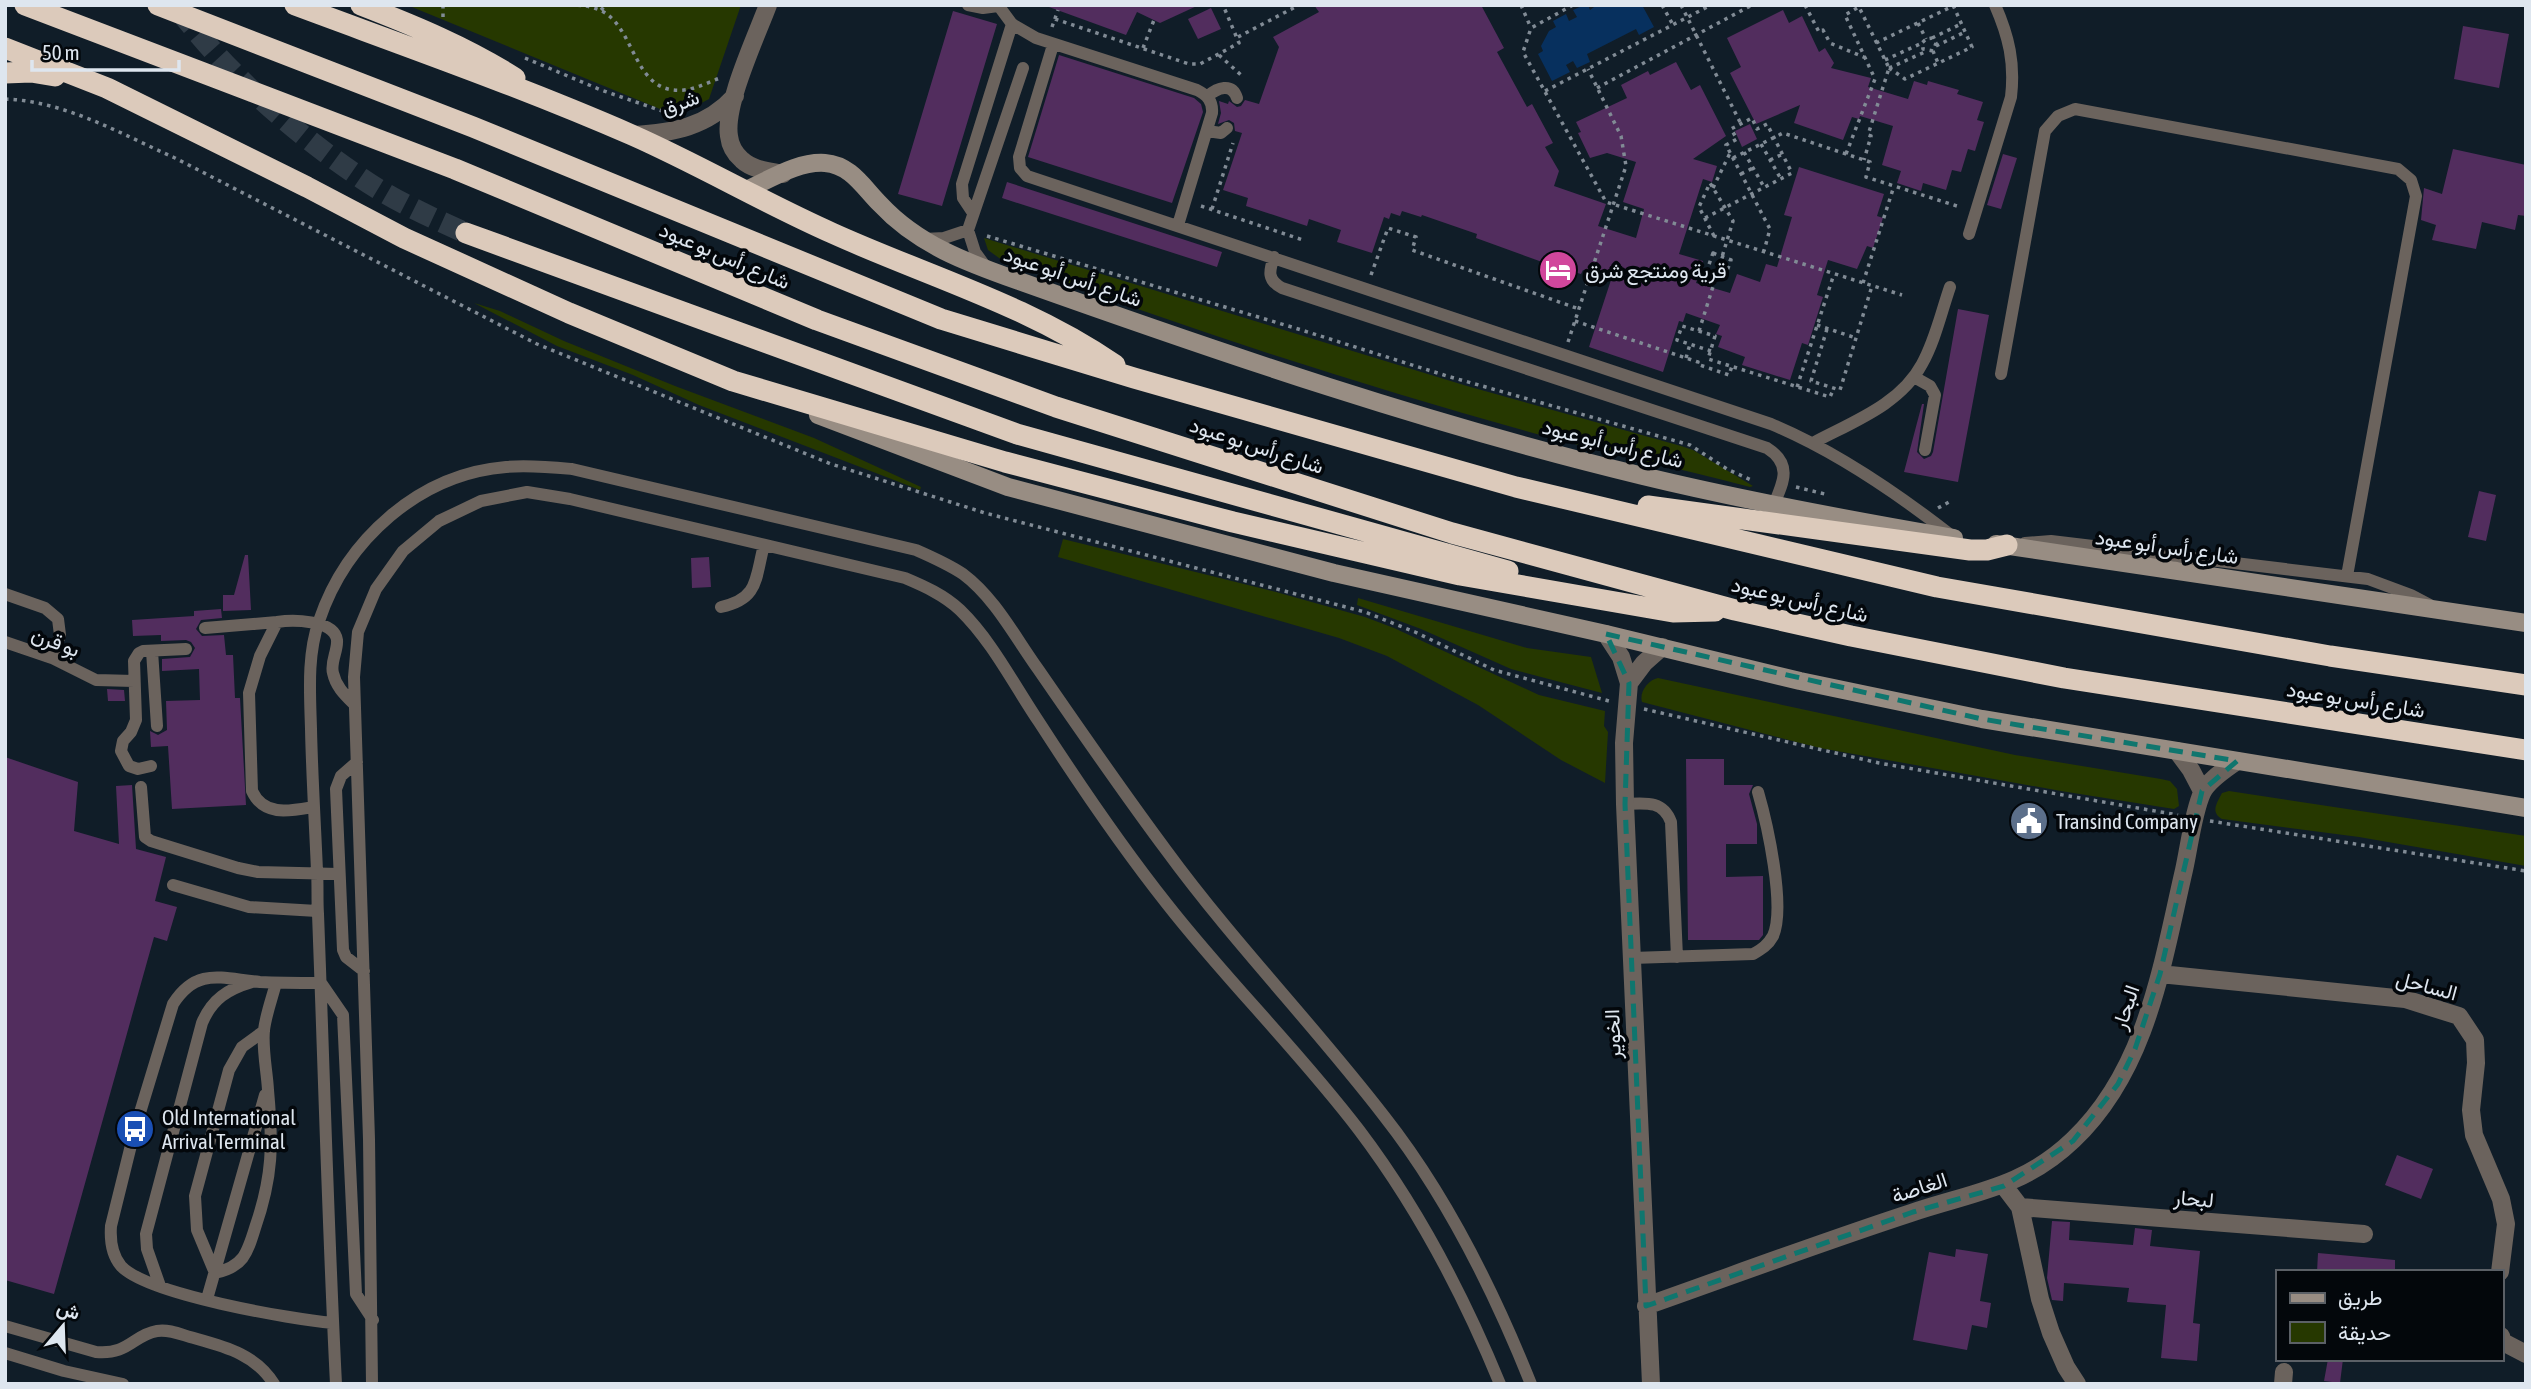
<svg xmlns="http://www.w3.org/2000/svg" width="2531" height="1389" font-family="'Asap Condensed',Vazirmatn,sans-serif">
<rect width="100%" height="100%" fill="#101d28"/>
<path fill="#263800" d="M407 5H741L709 99 677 116Z
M984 238 1467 386 1681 446 1693 450 1753 486 1750 487C1678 468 1605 453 1533 433 1353 383 1174 325 999 258L988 250Z
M474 303 500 311 564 341 675 386 814 438 921 487 920 490 699 405 633 375 557 346Z
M1063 539 1276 592 1365 617 1394 628 1539 695 1605 711 1604 726 1608 732 1605 783 1561 760 1478 705 1387 656 1339 638 1058 557Z
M1358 598 1527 648 1591 657 1602 693 1511 669 1421 629 1357 605Z
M1658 678 2015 755 2161 779 2170 781 2177 789 2179 806 2174 809 2061 791 1820 748 1642 702C1639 692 1648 680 1658 678Z
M2229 791 2526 836V866L2359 837 2222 819C2210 812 2217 803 2222 793Z"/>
<path fill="#07305e" d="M1584 5H1588L1590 10 1597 5H1642L1654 27 1639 35 1636 29 1587 54 1590 62 1577 68 1573 61 1566 65 1570 72 1552 81 1538 54 1543 51 1541 46 1549 31 1556 27 1553 21 1566 14 1569 21 1577 17 1573 10Z"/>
<path fill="#522d5e" d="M1050 5H1199L1160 23 1137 12 1126 35 1049 7Z
M1314 5H1481L1504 48 1497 52 1527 107 1532 104 1553 143 1545 147 1559 171 1554 186 1606 204 1598 226 1636 238 1644 209 1623 202 1636 162 1607 153 1590 158 1578 133 1581 132 1576 122 1627 98 1621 85 1648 71 1650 75 1676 62 1691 90 1700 85 1726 136 1693 159 1717 166 1712 182 1703 179 1679 254 1703 261 1696 283 1730 293 1737 274 1760 282 1766 264 1777 267 1792 217 1784 215 1799 167 1884 194 1877 216 1883 218 1873 248 1867 246 1857 269 1828 260 1817 295 1823 297 1808 345 1802 343 1790 380 1742 365 1745 357 1718 347 1722 336 1716 334 1720 325 1686 313 1683 322 1679 321 1663 372 1589 347 1611 280 1583 270 1581 274 1556 267 1476 238 1477 234 1422 215 1421 217 1402 211 1400 216 1391 213 1389 219 1384 217 1372 253 1337 242 1341 230 1309 219 1307 226 1246 206 1248 198 1223 190 1242 133 1235 131 1234 123 1229 120 1218 124 1221 113 1219 101 1228 104 1229 101 1237 107 1241 106 1245 100 1259 104 1279 47 1273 37 1319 12Z
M1211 8 1221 29 1198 39 1188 19Z
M1783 10 1789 23 1802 16 1819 52 1825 48 1834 63 1831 68 1871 78 1868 87 1908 99 1914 81 1927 85 1928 81 1959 90 1957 94 1983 102 1977 120 1984 122 1975 151 1968 149 1961 172 1952 170 1946 190 1923 183 1921 191 1897 183 1901 171 1882 165 1893 126 1860 116 1859 119 1852 117 1843 140 1794 123 1800 105 1756 124 1730 73 1741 67 1727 38Z
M953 11 997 24 942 206 898 194Z
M2463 26 2509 34 2499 88 2454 79Z
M1059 55 1194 98 1201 104 1203 112 1172 203 1028 157Z
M1750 124 1757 139 1742 147 1735 131Z
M2453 149 2526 165V216L2518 215 2515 230 2482 222 2476 249 2432 240 2436 225 2421 220 2424 188 2442 194Z
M2003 154 2017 158 2001 209 1987 205Z
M1007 182 1222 252 1217 267 1002 198Z
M1958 309 1989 315 1958 482 1904 472 1922 404H1924L1917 452 1924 459 1931 456 1933 452Z
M2479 491 2496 495 2486 541 2468 537Z
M245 555H248L251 610 223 611V595H234Z
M709 557 711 587 692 588 691 558Z
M221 609 222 618 201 620 196 629 202 636 224 635 226 655H233L235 698H240L246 805 172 809 168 746 151 747 150 731 158 735 167 730 166 701 200 700 199 669 162 671V659L190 657 195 648 191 642 186 640 161 641V635L133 636 132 620 194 616V611Z
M107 689 124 690 125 701H108Z
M5 757 78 782 74 831 119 844 116 786 132 785 136 849 166 857 155 901 177 907 167 941 154 937 54 1294 5 1280Z
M1686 759H1724V785H1753L1749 794 1757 824V844H1726V877L1763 876V935L1759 940H1688Z
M2397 1155 2433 1169 2421 1199 2385 1185Z
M2052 1221 2070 1222 2069 1240 2133 1245 2135 1228 2152 1230 2150 1246 2200 1251 2193 1323 2200 1324 2197 1361 2161 1358 2166 1305 2127 1302 2129 1288 2064 1283 2063 1301 2052 1300 2047 1278Z
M1956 1249 1988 1254 1980 1301 1991 1303 1987 1328 1972 1325 1967 1350 1913 1340 1929 1252 1955 1257Z
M2318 1253 2395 1260V1272H2317Z
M2328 1359H2343L2340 1383 2324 1381Z"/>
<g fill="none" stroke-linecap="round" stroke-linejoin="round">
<path stroke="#2f3b46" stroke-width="21" stroke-dasharray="21 10" stroke-linecap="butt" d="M179 10C229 75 293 132 361 178 393 200 430 217 466 233"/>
<path stroke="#818b95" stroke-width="3.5" stroke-dasharray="3.5 5" stroke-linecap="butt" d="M569 5C581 5 591 6 602 11 637 30 633 95 684 90 696 89 709 82 720 78
M1521 5 1531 28
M1573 5 1531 28 1523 52 1606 202 1902 295
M1662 5 1673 25
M1681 5 1741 124
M1805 5 1819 32 1823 30 1830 43 1866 58
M601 10 606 5
M443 17V5
M1055 19 1189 64H1200L1239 43 1223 5
M1918 23 1926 39
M1052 27 1058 10
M1238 37 1299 5
M1932 38 1961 24
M1876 43 1953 6
M1936 46 1965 32
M1143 48 1154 20
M1933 51 1923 49 1922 43 1926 39 1932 38 1936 43 1933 51 1938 63
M1219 55 1241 75
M525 58 601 90 665 112
M1885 60 1922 43
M1889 68 1905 79 1972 47 1953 5
M1889 68 1925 52
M1597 88 1752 5
M1545 91 1711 5
M5 99C65 101 121 134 175 158L537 344 831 464 985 513 1365 612 1415 632 1494 670 1609 701
M1761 144 1781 179
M1744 152 1764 187
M1846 154 1875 79 1845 15 1859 7 1889 68 1868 135 1871 136 1864 160
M1733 158 1783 133 1870 162 1866 177 1960 207
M1770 160 1783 154
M1741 174 1753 168
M1713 188 1730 153
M1201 206 1303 240
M1212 209 1233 143
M1705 218C1734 203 1763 188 1792 173L1767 124 1757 129 1752 118 1731 129 1737 139 1726 145C1741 173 1755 201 1770 229L1764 251
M987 236 1295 328 1447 376 1690 445 1727 469 1751 480
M1714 236 1699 207 1710 183 1733 221 1722 257
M1713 253 1731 260 1724 279 1706 273Z
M1371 275 1388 228 1416 237 1412 250 1579 309
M1863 283 1894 186
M1575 321 1698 362 1697 364 1729 375 1732 366
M1817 325 1856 338
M1827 329 1811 381 1840 390 1872 286
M1699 331 1716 277
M1568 342 1626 166 1621 136 1588 69
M1711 351 1677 340 1682 326 1715 336 1708 359 1830 397 1834 388
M1686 358 1690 344
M1797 387 1834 274
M1796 487 1829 495
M1938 508 1951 501
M1644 709 1879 763 2178 815
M2210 821 2526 871"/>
<path stroke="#6b635d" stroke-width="12" d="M968 5 983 8 998 6
M998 5 1012 24 1036 38 1197 90C1207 95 1213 101 1212 113L1178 225
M1053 45 1019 157 1020 168 1027 176 1771 424C1836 451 1897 493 1952 536
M1208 96C1217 88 1232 82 1237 98
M1207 131 1221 133 1227 128
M973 213 963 198 962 184 1012 24
M1969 234 2011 97C2015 63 2009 37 1995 5
M924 239 944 238 968 230
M1274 257C1269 271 1267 280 1282 288L1767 448C1792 464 1784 481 1774 504
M988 270 975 252 968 230 1023 68
M2001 374 2045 131 2058 116 2075 109 2398 169 2411 180 2416 196 2347 576
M1914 377 1930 386 1935 395 1925 450
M1813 443C1852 422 1900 405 1922 364 1935 341 1941 313 1950 287
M2025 543 2051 541 2368 579 2411 595 2430 605
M5 594 45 608 58 619 60 635 52 658
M721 607C759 599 755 579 764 545
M205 628 277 622
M5 642 52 658 96 680 134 681
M152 651 157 726
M357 762 341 776 336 789 343 950 346 957 364 971
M151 766 138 769 129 766 121 751 123 741 131 732 136 720 134 661 139 653 143 651 186 649
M141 787 145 837 151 841 238 868 258 872 339 874
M1625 804C1645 803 1663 800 1671 822L1677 957
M313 807C290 811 264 817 252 791L249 693 260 656 277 622C291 620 334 619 337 640 338 651 330 662 333 673 336 687 345 695 355 705
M173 885 249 907 317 911
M1632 958 1753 954C1762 949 1768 945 1773 936 1786 907 1767 823 1758 792
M264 1031 242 1047 229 1070 195 1196 197 1230 215 1273C243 1267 247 1254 255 1228 273 1176 273 1144 268 1090 267 1071 262 1049 264 1030 266 1014 272 998 276 983
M160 1286 147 1249 146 1234 202 1023C212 999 228 989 252 982
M207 1299 265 1095
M333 1323C291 1319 148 1295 121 1266 111 1254 110 1240 111 1226L135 1129 173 1004C197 966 223 979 260 982 280 983 301 983 321 983L343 1015 356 1294 373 1320
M5 1326 96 1352C129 1355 133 1335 157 1331 168 1329 180 1334 190 1337 222 1346 255 1353 274 1384
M5 1353 64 1371 123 1384
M336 1384C328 1227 324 1071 318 914 317 900 318 885 317 871 315 823 312 776 311 729 310 693 307 655 319 621 346 540 419 474 506 467 529 465 550 467 572 469L916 550C932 557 948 564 963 574 995 598 1015 637 1038 669 1080 730 1122 791 1166 850 1234 943 1314 1025 1384 1116 1447 1196 1493 1289 1531 1384
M372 1384 369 1139 354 677 358 632 376 589 403 551 439 521 481 501 527 492 570 499 905 578C924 586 944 595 960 610 992 641 1014 685 1039 722 1079 784 1121 846 1167 904 1228 982 1299 1051 1359 1130 1418 1208 1463 1294 1500 1384"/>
<path stroke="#6b635d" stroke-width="18" d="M768 5C756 37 724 105 729 136 730 145 735 154 742 160 753 170 769 171 783 174
M633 135C673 133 707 127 735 96
M1606 634 1621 657 1629 683 1624 743 1625 804 1651 1384
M1629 683 1644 663 1662 647
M2177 751 2191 770 2202 791
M2160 974 2405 999 2459 1016 2475 1040 2476 1063 2471 1110 2474 1135 2501 1199 2506 1224 2500 1272
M2004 1186 2020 1207 2040 1299 2051 1333 2066 1367 2077 1384
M2020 1207 2364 1234
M1646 1306C1734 1275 1822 1242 1911 1213 1973 1192 2023 1188 2073 1140 2147 1070 2162 965 2184 870 2189 848 2193 813 2202 793 2208 780 2226 769 2237 761
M2501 1336 2503 1342 2526 1354
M2283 1384 2284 1372"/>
<path stroke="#988d83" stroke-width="18" d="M746 190C769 180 798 161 825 163 851 165 863 187 880 204 918 245 968 263 1019 281 1224 354 1431 425 1643 476 1746 501 1850 520 1954 538
M818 415 1008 487 1334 573 1606 634 1800 681 1982 719 2526 808
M1996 544 2526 623"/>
<path stroke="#dccabb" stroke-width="21" d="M25 5 455 169 817 320 1056 407 1452 533 1735 610 1851 636 2064 678 2526 750
M158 5 473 127 941 319 1134 378 1516 487 1937 587 2330 656 2526 685
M295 5C408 47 522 87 632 135 700 165 764 203 832 233 927 276 1028 305 1115 365
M361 5C415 26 466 47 515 78
M5 48 107 88 307 187 404 238 569 313 733 381 1005 462 1233 522 1460 575 1673 612 1715 611
M5 73 31 72 55 76
M466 233 1017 434 1508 571
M1648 506 1970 550H1987L2007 545"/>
</g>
<path fill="none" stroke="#0f766e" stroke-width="5" stroke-dasharray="14 9" stroke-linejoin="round" d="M1606 634 1982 719 2237 761 2202 791 2160 974 2135 1049 2118 1084 2073 1141 2004 1186 1913 1212 1646 1306 1625 804 1629 683Z"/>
<defs>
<symbol id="hotel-disc" viewBox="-11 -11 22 22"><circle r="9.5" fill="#d1479c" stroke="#03070b"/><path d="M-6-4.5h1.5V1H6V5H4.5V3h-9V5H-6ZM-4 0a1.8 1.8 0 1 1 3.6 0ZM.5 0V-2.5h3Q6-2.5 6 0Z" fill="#fff"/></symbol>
<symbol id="civic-disc" viewBox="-11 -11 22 22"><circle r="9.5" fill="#5c6f8a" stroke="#03070b"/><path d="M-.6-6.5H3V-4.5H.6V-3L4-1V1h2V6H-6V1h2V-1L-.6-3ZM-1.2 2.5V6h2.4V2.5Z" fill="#fff"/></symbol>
<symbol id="bus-disc" viewBox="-11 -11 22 22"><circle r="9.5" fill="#1a4fb4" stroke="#03070b"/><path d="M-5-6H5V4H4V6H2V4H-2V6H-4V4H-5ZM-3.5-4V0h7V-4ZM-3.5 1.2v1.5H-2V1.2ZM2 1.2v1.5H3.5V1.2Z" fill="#fff"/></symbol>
</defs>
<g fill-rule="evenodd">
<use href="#hotel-disc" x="1536" y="248" width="44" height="44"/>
<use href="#civic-disc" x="2007" y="799" width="44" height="44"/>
<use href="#bus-disc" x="113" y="1107" width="44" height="44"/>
</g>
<g text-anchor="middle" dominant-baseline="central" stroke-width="7" stroke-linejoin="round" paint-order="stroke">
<g font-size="21" fill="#dee6ef" stroke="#03070b">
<text transform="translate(680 102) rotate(-20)">شرق</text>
<text transform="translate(725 255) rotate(23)">شارع رأس بو عبود</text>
<text transform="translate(1073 276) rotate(19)">شارع رأس أبو عبود</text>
<text transform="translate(1613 443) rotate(14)">شارع رأس أبو عبود</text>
<text transform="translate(1257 445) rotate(18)">شارع رأس بو عبود</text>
<text transform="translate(2167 546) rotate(8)">شارع رأس أبو عبود</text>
<text transform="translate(1800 599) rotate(13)">شارع رأس بو عبود</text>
<text transform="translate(56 641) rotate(21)">بو قرن</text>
<text transform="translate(2356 699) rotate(9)">شارع رأس بو عبود</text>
<text transform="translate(2427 985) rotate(15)">الساحل</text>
<text transform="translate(2125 1007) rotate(-71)">البحار</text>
<text transform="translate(1612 1034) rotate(-92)">الخوير</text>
<text transform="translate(1919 1187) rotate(-18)">الغاصة</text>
<text transform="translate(2194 1198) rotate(5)">لبحار</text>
</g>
<g font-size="21" fill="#dee6ef" stroke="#03070b" text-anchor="start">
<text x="1585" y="270">قرية ومنتجع شرق</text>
<text x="2056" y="821">Transind Company</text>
<text x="162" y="1117">Old International<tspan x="162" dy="24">Arrival Terminal</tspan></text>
</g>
</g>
<rect width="2531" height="1389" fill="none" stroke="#dee6ef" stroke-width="14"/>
<rect x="2276" y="1270" width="228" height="91" fill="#03070b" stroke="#5b6066" stroke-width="2"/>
<rect x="2290" y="1293" width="35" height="10" fill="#988d83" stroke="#5b6066" stroke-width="2"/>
<text x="2338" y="1305" font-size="21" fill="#dee6ef">طريق</text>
<rect x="2290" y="1322" width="35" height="21" fill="#263800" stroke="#5b6066" stroke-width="2"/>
<text x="2338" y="1340" font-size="21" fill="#dee6ef">حديقة</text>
<g transform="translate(63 1326) rotate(19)" stroke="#03070b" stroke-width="5" paint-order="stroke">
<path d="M0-5L12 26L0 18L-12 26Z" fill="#dee6ef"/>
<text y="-10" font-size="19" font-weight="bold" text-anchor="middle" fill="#dee6ef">ش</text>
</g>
<path d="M32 60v10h147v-10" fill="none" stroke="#dee6ef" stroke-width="3.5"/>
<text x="42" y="60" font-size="21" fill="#dee6ef" stroke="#03070b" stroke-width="5" paint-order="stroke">50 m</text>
</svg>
